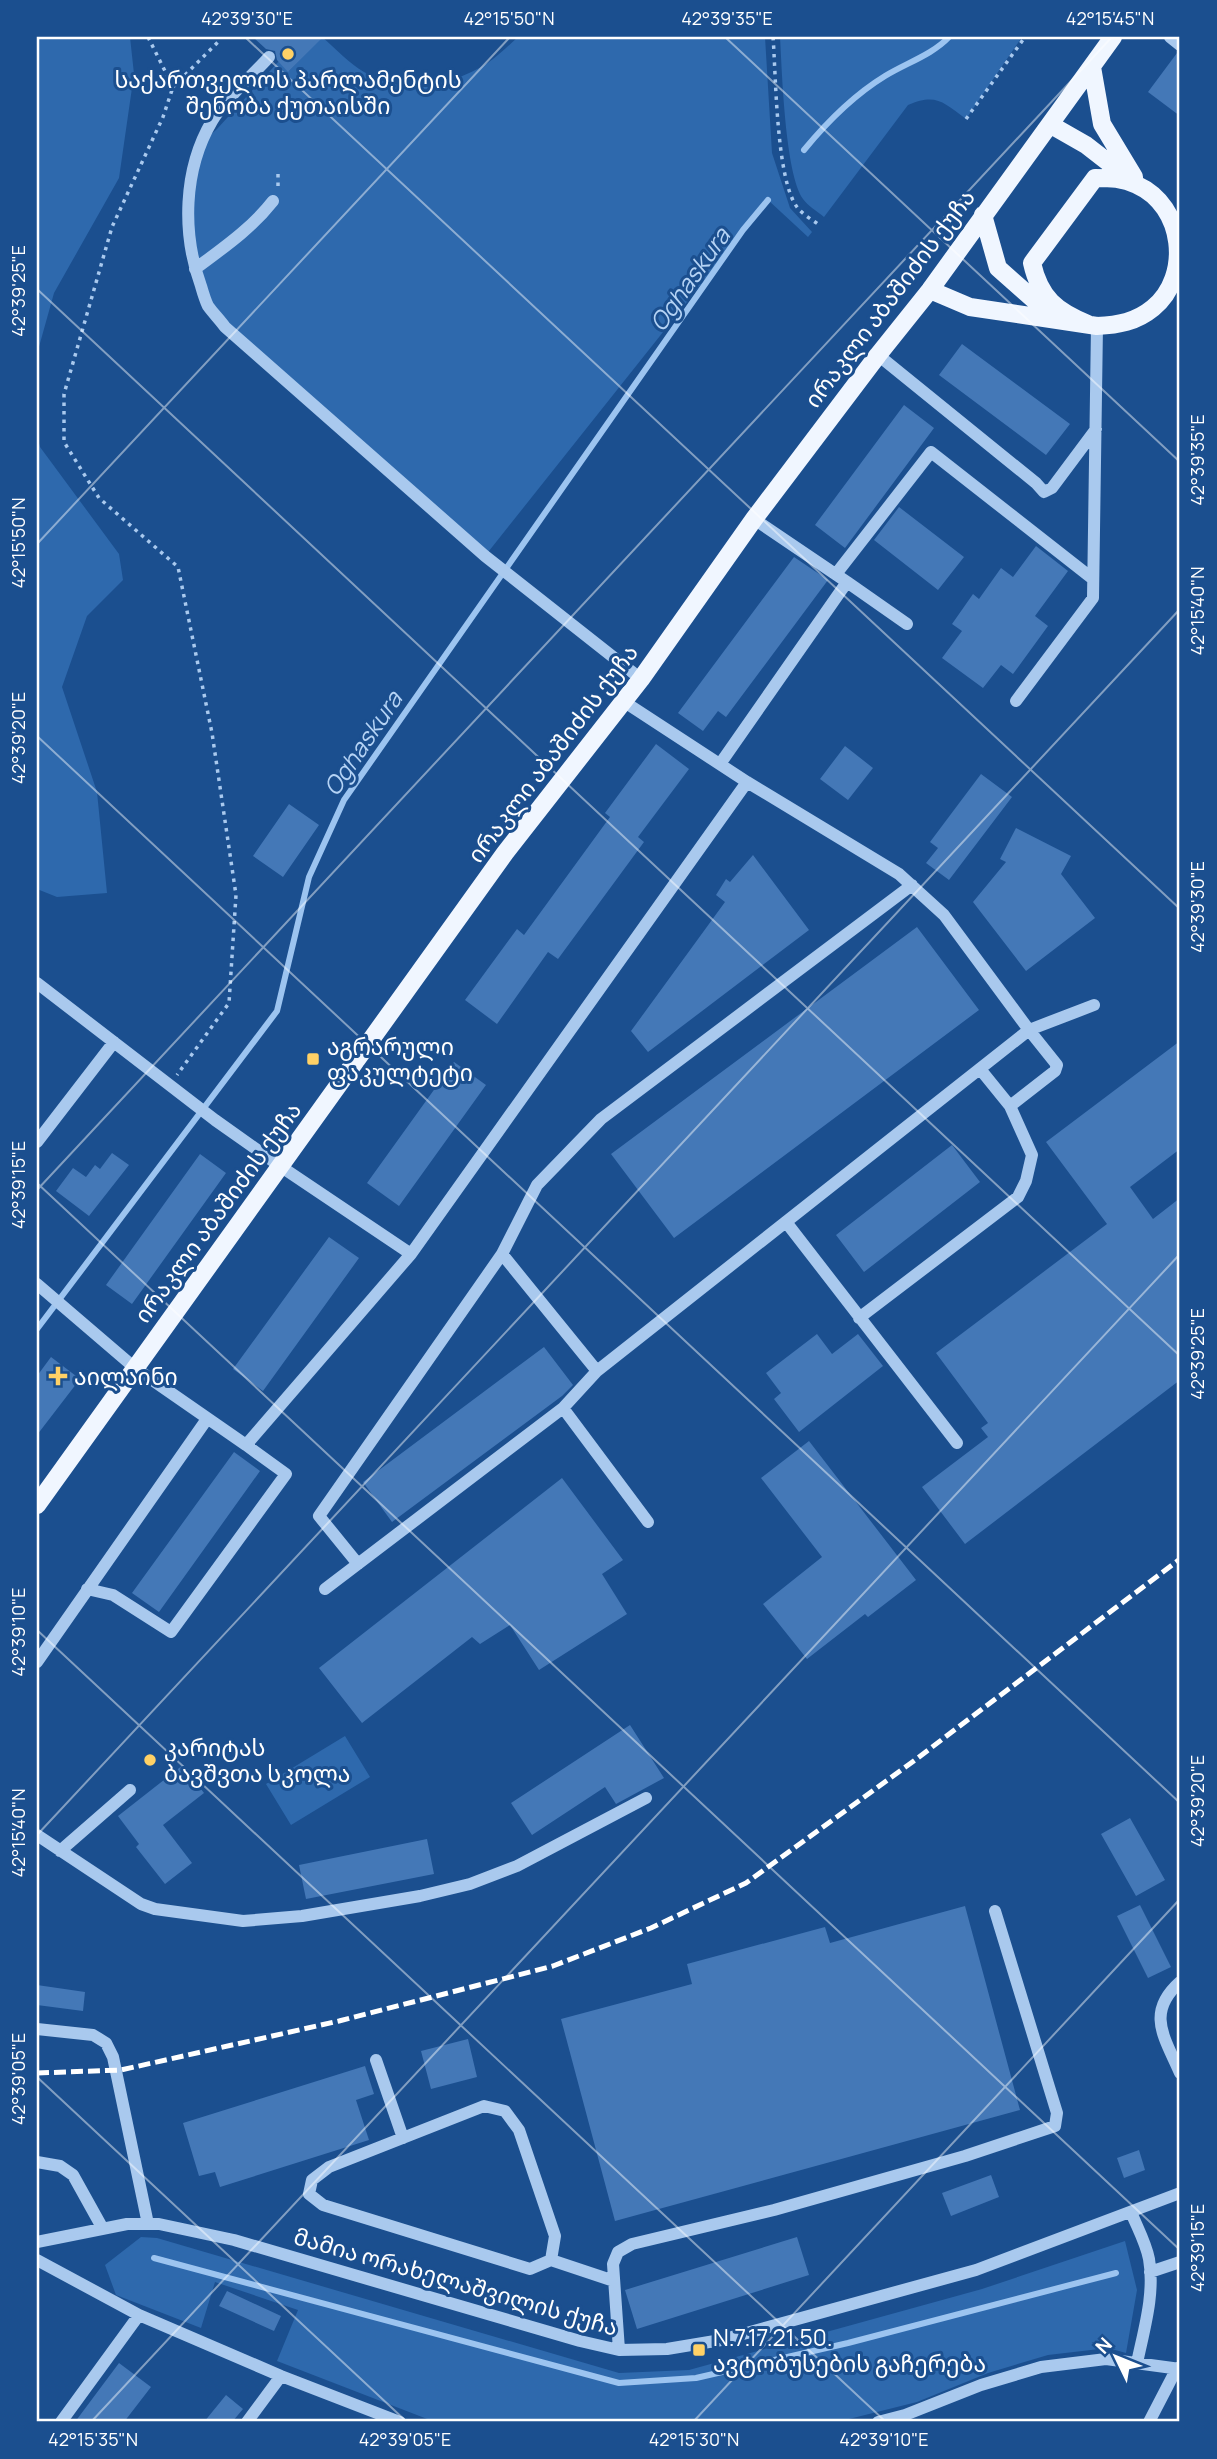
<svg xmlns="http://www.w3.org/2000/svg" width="1217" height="2459" font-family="Manrope,'Noto Sans Georgian',sans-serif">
<rect width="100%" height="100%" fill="#1b4f8f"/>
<path fill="#2e69ad" d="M37 37H130L134 74 119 178 54 293 37 354Z
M322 37C336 49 349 63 364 72 403 96 453 86 489 62 499 55 509 45 518 37H765L772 153 790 208 812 232 808 237 768 200 485 556 208 305 189 233 200 144 217 129 279 61 289 71Z
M780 37H1022L966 119C943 102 936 93 908 105L824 217C817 211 808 206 803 199 785 173 782 71 780 37Z
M37 435 40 447 119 554 123 580 87 616 62 687 97 792 107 893 57 897 37 889Z
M345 1736 370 1777 291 1825 266 1784Z
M141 2237 157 2238 619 2373 689 2370 982 2289 1125 2241 1137 2290 1126 2353 1108 2348 1048 2355 988 2373 917 2402 837 2422H435L277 2361 298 2310 215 2282 201 2328 116 2295 105 2265Z"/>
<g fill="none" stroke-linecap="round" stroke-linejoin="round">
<path stroke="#9cc4f0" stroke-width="6" d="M804 150C827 122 854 95 885 76 906 63 932 55 949 37
M37 1329 277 1011 309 877 344 800 743 230 768 200
M154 2258 619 2383 696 2378 848 2343 1116 2273"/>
</g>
<path fill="#4478b7" d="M253 37H323L288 72 277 60 275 51 266 49Z
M1177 53 1180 54V116L1148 92Z
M962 344 1070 424 1046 455 939 375Z
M904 405 934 428 845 548 815 525Z
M899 507 964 557 938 590 874 540Z
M1036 546 1068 571 1035 616 1048 626 1013 674 1001 665 983 688 942 658 962 631 952 624 973 594 979 599 1001 568 1013 577Z
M794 557 828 580 726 717 718 711 703 731 678 713Z
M656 744 689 769 638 837 644 842 558 959 548 952 497 1024 465 1000 517 929 524 935 610 817 605 813Z
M845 746 873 768 848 800 820 779Z
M981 774 1012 797 949 880 926 863 938 848 930 842Z
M289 804 319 825 283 877 253 856Z
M1016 828 1071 856 1061 874 1095 918 1026 971 973 902 1006 862 1000 859Z
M753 855 809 930 648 1052 631 1031 725 902 716 895 726 879 730 882Z
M917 927 979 1010 674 1238 611 1154Z
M1180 1041V1149L1130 1187 1153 1219 1180 1198V1380L965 1544 922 1487 988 1437 981 1428 988 1423 936 1353 1107 1224 1046 1142Z
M454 1062 486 1085 399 1206 367 1183Z
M952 1145 980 1182 864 1272 836 1235Z
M112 1153 129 1165 89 1216 56 1191 73 1168 86 1177 95 1165 100 1169Z
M200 1154 226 1173 132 1304 106 1285Z
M329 1237 359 1258 263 1391 233 1369Z
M817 1334 832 1354 858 1334 883 1366 799 1432 774 1399 781 1393 766 1373Z
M544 1347 573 1385 562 1396 392 1522 363 1482Z
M51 1357 80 1379 37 1435V1376Z
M809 1441 916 1580 868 1617 865 1614 807 1659 763 1604 822 1557 761 1478Z
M234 1452 260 1471 159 1612 132 1593Z
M562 1478 623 1560 602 1574 627 1614 539 1670 510 1625 480 1644 472 1637 362 1723 319 1668Z
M630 1725 664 1778 616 1804 605 1787 532 1835 511 1803Z
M183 1765 204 1793 163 1825 192 1863 165 1884 136 1847 139 1844 118 1816Z
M1130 1818 1165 1880 1136 1896 1101 1834Z
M427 1839 434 1874 306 1899 299 1865Z
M1140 1905 1171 1967 1148 1978 1117 1916Z
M965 1906 1020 2110 615 2221 561 2019 692 1984 687 1964 825 1927 830 1943Z
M37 1985 85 1992 83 2011 37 2005Z
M468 2039 477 2077 431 2089 421 2051Z
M365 2066 374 2094 356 2100 369 2140 220 2187 215 2172 199 2176 183 2123Z
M1139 2150 1145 2170 1124 2178 1117 2158Z
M991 2175 999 2197 951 2216 942 2193Z
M797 2237 809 2275 637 2329 625 2290Z
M227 2291 281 2316 274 2331 219 2306Z
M119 2363 151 2387 124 2422H75Z
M226 2395 243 2409 232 2422H204Z"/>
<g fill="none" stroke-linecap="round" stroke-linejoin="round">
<path stroke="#a9c9ee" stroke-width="3.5" stroke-dasharray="3.5 5" stroke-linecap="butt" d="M148 37 173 87 163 117 112 227 64 394V442L99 498 178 567 212 733 236 895 229 1003 177 1075
M773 37C776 75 776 179 797 207 802 214 811 219 818 224
M173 87 218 42
M966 119 1025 37
M278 186V172"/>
<path stroke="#a9c9ee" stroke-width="12" d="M1170 37 1180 45
M269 57C252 76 224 100 212 121 183 170 182 234 201 286 203 293 205 300 208 306 213 313 220 320 225 327L485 556 641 679
M195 269C223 248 251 229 273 201
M878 355 1036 483 1044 492 1052 488 1096 429
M836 574 931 452 1093 579
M847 582 907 624
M1016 701 1093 598 1097 326
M720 764 847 582 754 519
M37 983 215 1120 280 1166 411 1254
M1010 1106 1055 1071 1057 1065 1029 1030 1094 1005
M37 1142 114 1042
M786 1222 957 1443
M502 1254 537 1185 601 1119 912 885
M37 1284 135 1368 246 1445 411 1254 747 782
M859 1318 1018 1197 1026 1181 1032 1155 1010 1106 980 1069
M563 1408 648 1522
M358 1564 319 1516 502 1254 597 1371
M87 1589 113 1595 171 1632 286 1474 246 1445
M325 1589 563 1408 597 1371 1029 1030 944 915 899 874 747 782 623 701
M37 1662 207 1419
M37 1835 141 1904 155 1909 243 1921 302 1916 420 1896 470 1884 517 1866 646 1798
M60 1851 130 1790
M1180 1982C1145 2013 1165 2038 1180 2073
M37 2029 93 2035 106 2043 113 2057 148 2224
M376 2060 403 2138
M484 2106 505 2111 519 2130 555 2236 551 2260 530 2269 323 2205 309 2194 312 2180 329 2167Z
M37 2162 60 2166 73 2175 103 2229
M1131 2212C1137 2227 1146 2243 1149 2259 1155 2294 1144 2329 1137 2363
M37 2242 127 2224H159L234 2240 580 2341 619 2350 667 2349 721 2340 976 2270 1180 2193
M37 2260 139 2315 281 2376 400 2422
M551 2260 614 2281
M1150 2272 1180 2262
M619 2350 613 2264 618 2252 632 2244 774 2210 965 2156 1055 2126 1057 2113 995 1911
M61 2422 139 2315
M247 2422 281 2376
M878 2422 905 2415 981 2385 1041 2367 1106 2359 1180 2369
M1149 2422 1177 2368"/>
<path stroke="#f0f6ff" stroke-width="18" d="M1092 67 1102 124 1134 177
M1051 125 1086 145 1131 180
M983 215 998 268 1049 313
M930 290 970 307 1097 326C1118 325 1136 322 1153 308 1192 276 1184 206 1137 185 1123 178 1110 178 1095 178L1032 263C1040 298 1056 311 1088 324
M37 1505 505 853 641 679 754 519 878 355 930 290 1113 37"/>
<path stroke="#fff" stroke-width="5" stroke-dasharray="12 5" stroke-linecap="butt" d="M37 2073 121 2070 339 2021 553 1966 651 1928 746 1883 915 1760 1180 1559"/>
</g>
<path fill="none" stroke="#fff" stroke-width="2" stroke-opacity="0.45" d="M245 37 1180 909M725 37 1180 462M37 289 1180 1356M37 544 510 37M37 736 1180 1803M37 1183 1180 2250M37 1190 1112 37M37 1630 886 2422M37 1835 1180 609M37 2077 407 2422M91 2422 1180 1254M693 2422 1180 1899"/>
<g fill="#ffd166" stroke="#1b4f8f" stroke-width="2.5">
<circle cx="288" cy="54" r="7"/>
<rect x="306" y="1052" width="14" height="14" rx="3.5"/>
<path d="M54.5 1365.5h7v7h7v7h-7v7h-7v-7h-7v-7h7z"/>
<circle cx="150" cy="1760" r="7"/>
<rect x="692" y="2343" width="14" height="14" rx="3.5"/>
</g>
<g text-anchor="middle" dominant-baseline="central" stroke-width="6" stroke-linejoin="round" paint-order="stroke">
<g font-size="23" fill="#fff" stroke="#1b4f8f" text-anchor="start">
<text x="288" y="79" text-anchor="middle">საქართველოს პარლამენტის<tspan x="288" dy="26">შენობა ქუთაისში</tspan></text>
<text x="327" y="1046">აგრარული<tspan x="327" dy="26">ფაკულტეტი</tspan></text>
<text x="74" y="1376">აილაინი</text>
<text x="164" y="1747">კარიტას<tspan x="164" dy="26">ბავშვთა სკოლა</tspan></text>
<text x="713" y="2337">N.7.17.21.50.<tspan x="713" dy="26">ავტობუსების გაჩერება</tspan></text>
</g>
<g font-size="23" fill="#fff" stroke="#1b4f8f">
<text transform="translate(889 298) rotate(-53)">ირაკლი აბაშიძის ქუჩა</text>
<text transform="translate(552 753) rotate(-53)">ირაკლი აბაშიძის ქუჩა</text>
<text transform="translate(217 1212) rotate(-54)">ირაკლი აბაშიძის ქუჩა</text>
<text transform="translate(456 2281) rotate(16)">მამია ორახელაშვილის ქუჩა</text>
</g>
<g font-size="24" font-style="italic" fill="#b5d3f5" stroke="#1b4f8f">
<text transform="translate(689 279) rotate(-55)">Oghaskura</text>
<text transform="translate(362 743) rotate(-56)">Oghaskura</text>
</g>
</g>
<rect width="1217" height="2459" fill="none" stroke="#1b4f8f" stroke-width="77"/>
<g transform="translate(1116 2357) rotate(313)" stroke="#1b4f8f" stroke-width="5" paint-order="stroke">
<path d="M0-5L12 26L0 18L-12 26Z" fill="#ffffff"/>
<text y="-10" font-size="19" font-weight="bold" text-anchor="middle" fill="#ffffff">N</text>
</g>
<rect x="38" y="38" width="1140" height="2382" fill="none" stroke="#fff" stroke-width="2.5"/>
<g font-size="18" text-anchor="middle" fill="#fff">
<text x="247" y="25">42°39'30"E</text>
<text x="509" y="25">42°15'50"N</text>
<text x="727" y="25">42°39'35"E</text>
<text x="1110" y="25">42°15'45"N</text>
<text transform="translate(19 291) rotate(-90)" y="6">42°39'25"E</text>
<text transform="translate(1198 460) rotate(-90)" y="6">42°39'35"E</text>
<text transform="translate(19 543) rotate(-90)" y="6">42°15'50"N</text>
<text transform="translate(1198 611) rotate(-90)" y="6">42°15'40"N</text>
<text transform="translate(19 738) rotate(-90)" y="6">42°39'20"E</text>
<text transform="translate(1198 907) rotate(-90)" y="6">42°39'30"E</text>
<text transform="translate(19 1185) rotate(-90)" y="6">42°39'15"E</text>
<text transform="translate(1198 1354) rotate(-90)" y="6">42°39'25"E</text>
<text transform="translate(19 1632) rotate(-90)" y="6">42°39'10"E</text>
<text transform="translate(1198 1801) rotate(-90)" y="6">42°39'20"E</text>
<text transform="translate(19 1833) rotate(-90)" y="6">42°15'40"N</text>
<text transform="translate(19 2079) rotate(-90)" y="6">42°39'05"E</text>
<text transform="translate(1198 2248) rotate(-90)" y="6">42°39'15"E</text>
<text x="93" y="2446">42°15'35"N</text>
<text x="405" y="2446">42°39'05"E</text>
<text x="694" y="2446">42°15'30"N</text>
<text x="884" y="2446">42°39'10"E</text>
</g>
</svg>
